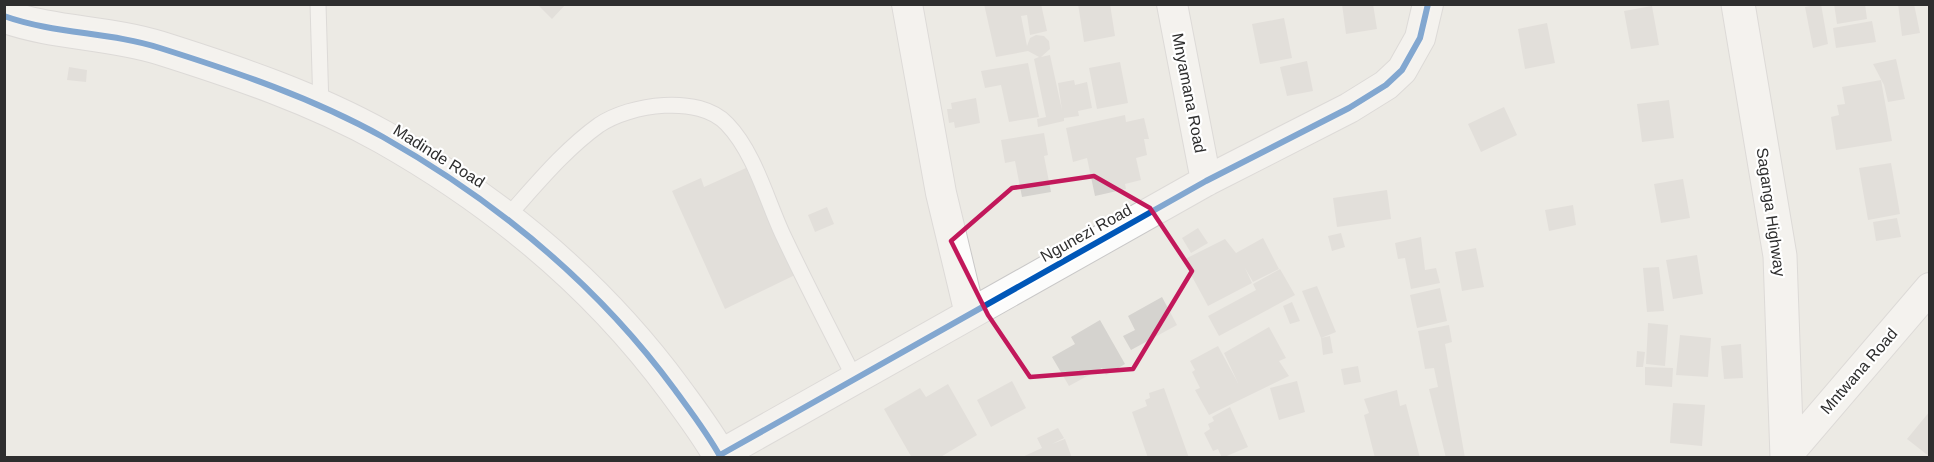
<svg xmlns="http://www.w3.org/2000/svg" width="1934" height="462" font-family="Helvetica,sans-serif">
<rect width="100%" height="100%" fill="#eceae4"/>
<path fill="#d5d3cf" d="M537 4H566L552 19Z
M984 4H1041L1047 31 1030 35 1027 15 1021 16 1027 46 1030 38 1036 35 1044 36 1049 41 1050 49 1041 57 1050 55 1062 110 1058 83 1074 80 1075 85 1087 82 1092 108 1078 111 1079 116 1064 118V121L1038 127 1037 119 1046 117 1034 59 1039 57 1028 51 996 57Z
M1078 4H1110L1115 36 1084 42Z
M1342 4H1373L1377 29 1346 34Z
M1821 4 1828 44 1813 48 1805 7Z
M1834 4H1865L1867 19 1837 24Z
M1898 4H1914L1920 33 1902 36Z
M1652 6 1659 45 1631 49 1624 11Z
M1284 18 1292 58 1260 64 1252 24Z
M1872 21 1876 42 1836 48 1833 28Z
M1547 23 1555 63 1525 69 1518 29Z
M1896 59 1905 99 1888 102 1884 85 1873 64Z
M1307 61 1313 91 1287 96 1280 67Z
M1120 62 1128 103 1097 109 1089 68Z
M1028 63 1039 117 1009 122 1001 85 985 88 981 71Z
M69 67 87 70 86 82 67 80Z
M1881 80 1892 141 1836 150 1831 117 1839 115 1837 105 1845 104 1842 87Z
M976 98 980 123 955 128 954 122 949 123 947 109H952L951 103Z
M1669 100 1674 138 1642 142 1637 104Z
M1504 107 1517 135 1481 152 1468 124Z
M1125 115 1126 122 1144 118 1149 139H1144L1147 155 1136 158 1141 180 1125 184 1126 189 1095 196 1087 158 1073 162 1066 128Z
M1044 133 1048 155 1044 156 1051 192 1022 197 1015 161 1005 163 1001 140Z
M1891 163 1900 214 1868 220 1859 168Z
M746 168 795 275 725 309 672 191 701 178 704 187Z
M1683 179 1690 218 1661 223 1654 184Z
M1387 190 1391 219 1337 227 1333 198Z
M1573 205 1576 225 1549 231 1545 210Z
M827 207 834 224 815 232 808 215Z
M1897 218 1901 237 1876 241 1873 222Z
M1198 228 1208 243 1191 253 1182 238Z
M1341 233 1345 247 1332 251 1328 236Z
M1421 237 1425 270 1436 268 1440 283 1411 289 1405 258 1398 259 1395 243Z
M1263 238 1279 269 1253 282 1245 268 1252 283 1208 306 1183 260 1225 239 1236 253Z
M1476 248 1484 287 1462 291 1455 252Z
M1697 255 1703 294 1673 299 1666 260Z
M1659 267 1664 311 1647 312 1643 268Z
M1280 269 1295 295 1219 336 1208 316 1256 290 1253 284Z
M1317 286 1336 332 1321 338 1330 336 1333 353 1323 355 1321 338 1302 291Z
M1440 288 1447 321 1417 328 1410 295Z
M1162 297 1177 325 1131 350 1123 336 1135 330 1128 316Z
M1292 302 1300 321 1290 324 1283 306Z
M1100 320 1125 364 1106 375 1102 368 1069 386 1052 357 1075 344 1071 337Z
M1648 323 1668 325 1665 366 1646 364Z
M1449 325 1452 342 1445 344 1465 458H1446L1429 389 1438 387 1434 368 1425 369 1418 331Z
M1269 327 1286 358 1279 361 1289 376 1209 415 1195 390 1200 388 1192 372 1195 370 1190 361 1218 346 1238 383 1224 353Z
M1680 335 1711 338 1708 377 1676 375Z
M1741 344 1743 378 1724 379 1721 346Z
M1637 351 1645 352 1643 367H1636Z
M1358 366 1361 382 1344 385 1341 369Z
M1645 367 1673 368 1672 387 1645 385Z
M1012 381 1026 408 991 427 977 400Z
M1297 381 1305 412 1279 420 1270 388Z
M948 384 977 435 939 458H912L884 409 920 388 926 397Z
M1164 388 1189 458H1148L1132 412 1147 406 1145 400 1150 398 1149 393Z
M1397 390 1400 406 1406 404 1420 458H1375L1364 415 1369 413 1364 399Z
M1673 403 1705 405 1702 446 1670 443Z
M1230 407 1248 447 1222 458 1218 449 1213 451 1204 433 1210 429 1208 424 1214 421 1212 417Z
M1930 411V457L1907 439Z
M1058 428 1064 438 1052 444 1065 439 1072 458H1020L1042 448 1037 438Z"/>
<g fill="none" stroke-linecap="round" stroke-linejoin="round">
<defs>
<path id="lane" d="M318 4 321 108
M506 218C535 186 564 150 599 125 630 104 699 94 727 124 754 152 766 198 782 233 805 282 830 330 855 379"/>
<path id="street" d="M907 4 941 193 970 314
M1172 4 1206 181
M1788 454 1930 288
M720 455 1206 181 1349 108 1386 85 1402 70 1420 38 1428 4"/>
<path id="secondary" d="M1738 4 1780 256 1787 458
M4 16C54 34 110 32 160 48 236 72 313 98 383 137 496 201 597 284 675 390 691 412 708 434 721 458"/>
</defs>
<use href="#lane" stroke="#c9c8c8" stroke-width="17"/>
<use href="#street" stroke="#c9c8c8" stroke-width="32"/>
<use href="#secondary" stroke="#c9c8c8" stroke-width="35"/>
<use href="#lane" stroke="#fcfcfb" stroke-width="15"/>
<use href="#street" stroke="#fcfcfb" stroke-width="30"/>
<use href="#secondary" stroke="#fcfcfb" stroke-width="33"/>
<defs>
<path id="cycleway" d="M4 16C54 34 110 32 160 48 236 72 313 98 383 137 496 201 597 284 675 390 691 412 708 434 721 458
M720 455 1206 181 1349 108 1386 85 1402 70 1420 38 1428 4"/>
</defs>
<use href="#cycleway" stroke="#fff" stroke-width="10"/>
<use href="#cycleway" stroke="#0057b8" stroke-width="6"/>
</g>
<path d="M0 0H1934V462H0ZM1094 176 1150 208 1192 271 1133 369 1030 377 988 315 951 241 1012 188Z" fill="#eceae4" fill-opacity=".55" fill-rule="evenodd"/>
<path fill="none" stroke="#c2185b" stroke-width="4.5" stroke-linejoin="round" d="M1094 176 1150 208 1192 271 1133 369 1030 377 988 315 951 241 1012 188Z"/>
<g text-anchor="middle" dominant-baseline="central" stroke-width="4.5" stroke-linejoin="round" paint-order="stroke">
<g font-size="16" fill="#2e2e2e" stroke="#fff">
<text transform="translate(1189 93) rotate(79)">Mnyamana Road</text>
<text transform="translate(439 156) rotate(32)">Madinde Road</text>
<text transform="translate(1771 212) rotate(82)">Saganga Highway</text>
<text transform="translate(1086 233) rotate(-29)">Ngunezi Road</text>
<text transform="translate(1859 371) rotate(-49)">Mntwana Road</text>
</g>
</g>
<rect width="1934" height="462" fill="none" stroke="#2e2e2e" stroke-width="12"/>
</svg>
